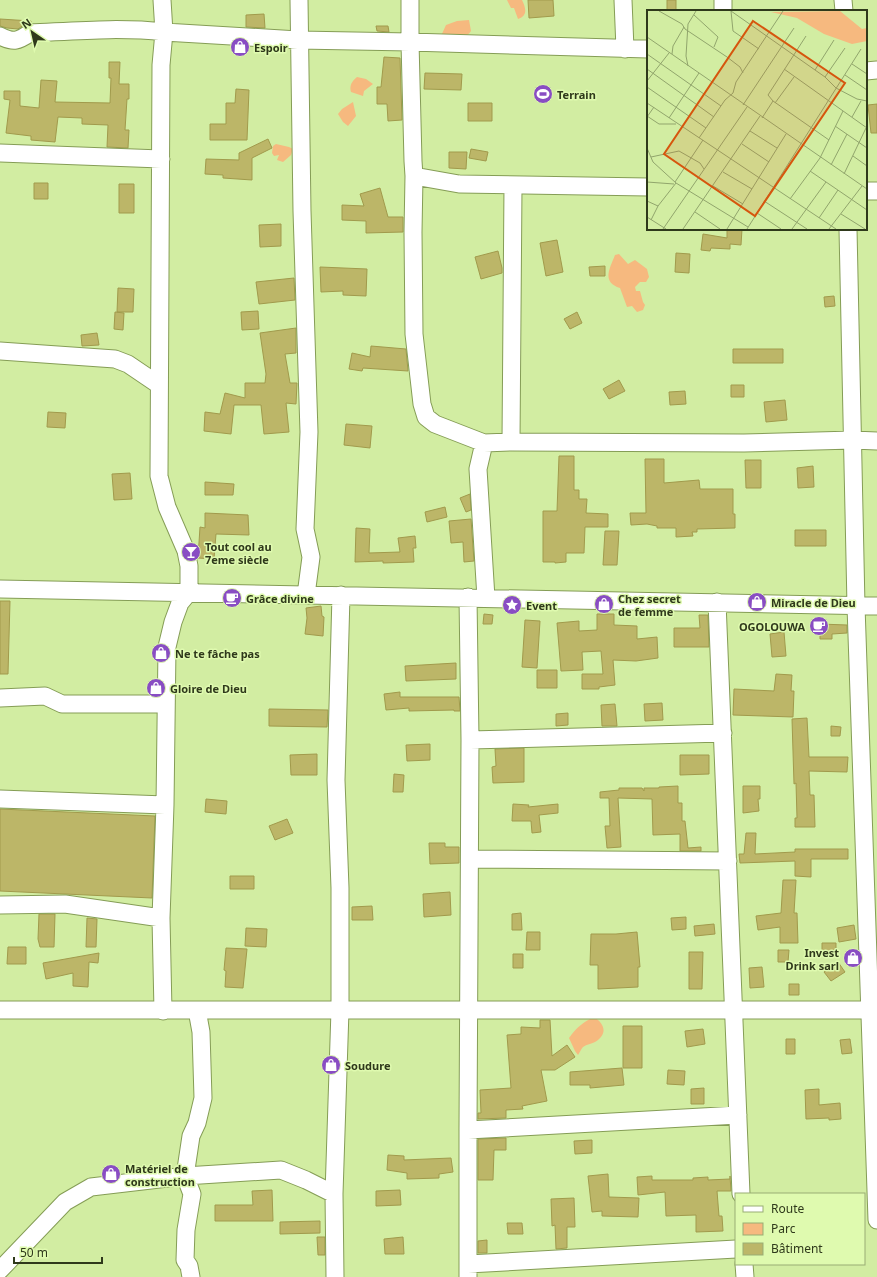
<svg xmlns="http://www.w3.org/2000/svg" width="877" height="1277" font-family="'Noto Sans',sans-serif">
<rect width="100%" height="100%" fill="#d2eda2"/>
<path fill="#f6b97f" d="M507 0H522C526 8 528 16 518 19L514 8H511Z
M469 20 471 31C463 42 452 37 441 36L446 25 457 21Z
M357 77 366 79 373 84 364 91 363 96 351 92C349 86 352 81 357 77Z
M353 102 356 116 348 126 343 122 338 114 342 109Z
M276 144 289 147 293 149 291 155 283 162 277 160 279 155 274 156 272 153 273 146Z
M619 254 628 264 635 260 647 269 649 277 646 282H640L635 287 636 291H640L643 302 645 305 643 310 637 312 632 306 627 307 620 288C601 282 610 268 615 255Z
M594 1017C605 1024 608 1034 595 1042 591 1044 587 1044 583 1047 581 1049 580 1052 578 1055L575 1051 569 1038C576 1028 583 1022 594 1017Z"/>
<path fill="#bcb668" stroke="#a19a4c" d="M528 0H553L554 16 529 18Z
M667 0H676V11H667Z
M264 14 265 28 246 27V15Z
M0 19 31 21V23L25 24 18 29 7 28 0 26Z
M376 26H388L389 32 377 31Z
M384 57 400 58 402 120 388 121 387 104H377V87H381Z
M109 62H120L119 84H129V99H127L125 130H129L128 148 107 147 108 125 82 124V118L58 117 55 142 31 140V136L6 133 10 100 4 99V91H20V106L39 108 41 80 57 81 55 102 110 103 111 78H109Z
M425 73 462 74 461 90 424 89Z
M236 89 249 90 247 140H210V124H226V103H235Z
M468 103H492V121H468Z
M877 104V133H871L868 105Z
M268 139 272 148 252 158V180L223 178V175L205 174 206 159 239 160V153Z
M471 149 488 152 486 161 469 158Z
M449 152H467L466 169 449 168Z
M34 183H48V199H34Z
M119 184H134V213H119Z
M380 188 388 217H403V232L366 233V221L342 220V205L364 206 360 194Z
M281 224V246L260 247 259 225Z
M727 229H742L741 245 730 244V249L711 248 710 251 701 250 703 234 727 238Z
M557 240 563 272 546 276 540 243Z
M498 251 502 268V273L481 279 475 257Z
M676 253 690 254 689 273 675 272Z
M605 266V276H590L589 267Z
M320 267 367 269 366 296 343 295V291L321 292Z
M294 278 295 300 259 304 256 282Z
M118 288 134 289 133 312H117Z
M834 296 835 306 825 307 824 297Z
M258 311 259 329 242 330 241 312Z
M115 312 124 313 123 330 114 329Z
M577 312 582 323 570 329 564 319Z
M296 328V353L285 354 290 383H297L296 404 286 403 289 432 264 434 261 405H234L231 434 204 431 205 412 220 414 225 393 245 398V383H265L266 374 260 333Z
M97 333 99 345 82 346 81 335Z
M371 346 406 349 408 371 363 368 362 371 349 369 352 353 370 357Z
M733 349H783V363H733Z
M619 380 625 391 609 399 603 389Z
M731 385H744V397H731Z
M685 391 686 404 670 405 669 392Z
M785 400 787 420 766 422 764 402Z
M48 412 66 413 65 428 47 427Z
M346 424 372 426 370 448 344 445Z
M559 456H574V490H579V499H587L586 513 608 514V527H585L584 553H566V562L555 563V562H543V511H557Z
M645 459H664V483L699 480 700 489H733V514H735V528L697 529V532H692L693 536 676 537V528H657V526L647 524 631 525 630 513H646Z
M745 460H761V488H746Z
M813 466 814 487 798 488 797 468Z
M130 473 132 499 114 500 112 474Z
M205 482 234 484 233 495H205Z
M470 494 471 510 466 512 460 498Z
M445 507 447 517 427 522 425 512Z
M205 513 248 515 249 535 216 534 214 559 198 558 200 527 205 528Z
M471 519 474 561 464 562 463 542 451 543 449 521Z
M356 528 370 529 369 553 400 552 398 538 415 536 416 548H413L414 562 383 563V561L355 562Z
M795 530H826V546H795Z
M605 531H619L617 565H603Z
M0 601H10L8 674H0Z
M321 606 322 616 324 617 323 636 305 634 307 618 306 608Z
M484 614 493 615 492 624H483Z
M597 614H614V625L637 626V639L657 637 658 658 636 661 613 660 615 685 599 687V689H582V674H603L601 651 582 652 583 670 561 671 557 623 579 621V631L597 630Z
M699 615H708L709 647H674V628H700Z
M525 620 540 621 537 668 522 667Z
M820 624 847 625V633L832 634V639H820Z
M784 632 786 656 772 657 770 634Z
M456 663V679L406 681 405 666Z
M537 670H557V688H537Z
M776 674 792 675 791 691H794L793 717 733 715 734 689 774 691Z
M400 692V697H459L460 711H454V710L409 711V708L386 710 384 694Z
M662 703 663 720 645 721 644 704Z
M615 704 617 726H602L601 705Z
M269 709 328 710 327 727 269 726Z
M568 713V725L556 726V714Z
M807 718 809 757H848L847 772 809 771 810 795H814L815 827H795V818H797L796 783 794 784 792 719Z
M831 726 841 727 840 736H831Z
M430 744V760L407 761 406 745Z
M524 748V782L493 783 492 767 496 766 495 749Z
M317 754V775H291L290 755Z
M680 755H709V774L680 775Z
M394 774 404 775 403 792H393Z
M678 786V803H682V821H685L688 848 701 847V851H680V834L653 835 652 799 618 798 621 847 607 848 605 826H610L609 798H600V792L619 790V788H642L644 791V788H659V787Z
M743 786H760V799H758L759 811 743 813Z
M206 799 227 801 226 814 205 812Z
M513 804 529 805 528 807 558 804V813L539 815 541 832 532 833 531 821H512Z
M0 809 155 816 152 898 0 891Z
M287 819 293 833 275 840 269 826Z
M746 833H756L755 854 795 852V849H848V859H811V877L795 876V861L740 863 739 854H744Z
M429 843H445V847H459V863L430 864Z
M230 876H254V889H230Z
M783 880H796L794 913H797L798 943H780V927L758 930 756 916 781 913Z
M450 892 451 915 424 917 423 894Z
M372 906 373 920H352V907Z
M521 913 522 930H512V914Z
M39 914H55L54 947H40L38 939Z
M686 917V929L672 930 671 918Z
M87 918 97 919 96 947H86Z
M714 924 715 934 695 936 694 926Z
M854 925 856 939 839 942 837 928Z
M246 928 267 929 266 947 245 946Z
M527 932H540V950H526Z
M637 932 640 967H638V987L598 989V965H590L591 934H616Z
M822 943H836V954H822Z
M8 947H26V964H7Z
M226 948 247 949 243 988 225 987 226 971 224 970Z
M778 950H789L788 962H778Z
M689 952H703L702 989H689Z
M99 953 98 963 89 962 88 987 73 986V973L46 979 43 963Z
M513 954H523V968H513Z
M838 962 845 972 831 981 824 972Z
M762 967 764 987 750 988 749 968Z
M789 984H799V995H789Z
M540 1020H550L552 1056 567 1045 575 1057 555 1070H541L547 1101 522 1106 523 1109 506 1110V1118L478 1119V1113H481L480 1090 511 1088 507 1035 521 1034V1027L540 1028Z
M623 1026H642V1068H623Z
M703 1029 705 1044 687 1047 685 1031Z
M786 1039H795V1054H786Z
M850 1039 852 1053 842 1054 840 1040Z
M622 1068 624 1085 590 1088V1085H570V1072Z
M668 1070 685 1071 684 1085 667 1084Z
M704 1088V1104H691V1089Z
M819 1089V1105L840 1103 841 1119 829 1120V1118L806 1119 805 1090Z
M506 1138V1150H494L493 1180H478V1139Z
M592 1140V1153L575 1154 574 1141Z
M388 1155 404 1156V1160L451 1158 453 1172 439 1174V1178L407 1179V1173L387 1170Z
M608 1174 609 1197 639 1198 638 1217 602 1216V1211L592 1212 588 1176Z
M652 1176V1180H693V1178L708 1177V1180L730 1179V1176L731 1191H717L719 1216H722L723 1231 696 1232V1215L666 1216 665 1192 638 1195 637 1177Z
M272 1190 273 1221H215V1205H253L252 1191Z
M400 1190 401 1205 376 1206V1191Z
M574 1198 575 1227H567V1248L556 1249 555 1225 552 1226 551 1199Z
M320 1221V1233L280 1234V1222Z
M507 1223H522L523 1234H508Z
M317 1237H325V1255H318Z
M403 1237 404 1254H385L384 1239Z
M487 1240V1253H478V1241Z"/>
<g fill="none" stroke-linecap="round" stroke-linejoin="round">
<defs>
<path id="minor" d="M162 0 164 32 161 65 159 476 167 507 186 551 189 566V592L180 603 173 622 167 647 165 805 161 918 163 1011
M299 0 302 211 309 432 305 529 311 557 306 595
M410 0V42L413 161 414 176 413 232 414 334 422 404 426 417 435 424 484 443 511 442 744 443 853 440 877 441
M623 0 625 49
M843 0 844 11
M723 11V0
M0 36C14 43 18 41 30 33 75 31 119 27 164 32L298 40 410 42 648 49
M866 71 877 70
M0 153 161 159
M414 176 459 184 648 187
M866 191H877
M848 229 856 606 877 1220
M0 351 115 359 128 364 159 385
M511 442 513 186
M484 443 478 469 486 598
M0 589 877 606
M468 597 470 740 468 1130V1277
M717 602 741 1194
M0 698 45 696 62 704H165
M470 740 723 733
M0 799 165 805
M470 859 728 861
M0 905 65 904 161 918
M0 1010H877
M468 1130 738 1115
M468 1264 736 1249
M744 1264 745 1277
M0 1270 65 1202 91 1187 185 1176 281 1170 306 1180 334 1194
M191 1277 189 1266 185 1260 186 1230 192 1194 185 1176 191 1136 197 1123 203 1098 201 1032 197 1010
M335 1277 334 1194 340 1010V888L336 780 341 595"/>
</defs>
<use href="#minor" stroke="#859d56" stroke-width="19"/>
<use href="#minor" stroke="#fff" stroke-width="17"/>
</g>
<defs>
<symbol id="shop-disc" viewBox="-11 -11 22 22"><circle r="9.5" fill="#894dc3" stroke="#dffaaf"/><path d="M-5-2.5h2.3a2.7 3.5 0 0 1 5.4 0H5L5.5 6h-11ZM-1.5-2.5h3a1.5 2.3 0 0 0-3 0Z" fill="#fff"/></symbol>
<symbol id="stadium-disc" viewBox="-11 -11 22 22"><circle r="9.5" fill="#894dc3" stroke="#dffaaf"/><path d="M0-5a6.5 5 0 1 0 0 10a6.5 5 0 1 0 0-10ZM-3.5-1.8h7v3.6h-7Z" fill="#fff"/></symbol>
<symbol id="bar-disc" viewBox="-11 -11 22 22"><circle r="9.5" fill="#894dc3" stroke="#dffaaf"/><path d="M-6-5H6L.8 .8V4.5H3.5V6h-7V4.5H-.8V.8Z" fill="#fff"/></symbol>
<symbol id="cafe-disc" viewBox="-11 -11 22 22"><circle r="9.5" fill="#894dc3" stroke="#dffaaf"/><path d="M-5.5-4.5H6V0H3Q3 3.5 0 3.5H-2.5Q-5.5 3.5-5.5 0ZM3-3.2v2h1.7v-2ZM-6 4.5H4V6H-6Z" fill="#fff"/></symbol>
<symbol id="sight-disc" viewBox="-11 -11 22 22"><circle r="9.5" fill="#894dc3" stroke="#dffaaf"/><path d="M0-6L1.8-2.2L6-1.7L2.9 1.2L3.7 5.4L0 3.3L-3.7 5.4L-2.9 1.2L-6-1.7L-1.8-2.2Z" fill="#fff"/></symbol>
</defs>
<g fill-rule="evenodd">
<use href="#shop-disc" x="229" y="36" width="22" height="22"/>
<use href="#stadium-disc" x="532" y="83" width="22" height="22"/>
<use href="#bar-disc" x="180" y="541" width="22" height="22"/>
<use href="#cafe-disc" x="221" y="587" width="22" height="22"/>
<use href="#shop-disc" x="746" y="591" width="22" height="22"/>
<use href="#shop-disc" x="593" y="593" width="22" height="22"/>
<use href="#sight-disc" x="501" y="594" width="22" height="22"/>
<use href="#cafe-disc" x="808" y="615" width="22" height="22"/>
<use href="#shop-disc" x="150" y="642" width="22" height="22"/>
<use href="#shop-disc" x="145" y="677" width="22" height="22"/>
<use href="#shop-disc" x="842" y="947" width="22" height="22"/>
<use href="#shop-disc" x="320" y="1054" width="22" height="22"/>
<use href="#shop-disc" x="100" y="1163" width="22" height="22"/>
</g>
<g text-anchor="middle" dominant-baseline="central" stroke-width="3" stroke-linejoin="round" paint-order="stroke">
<g font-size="11" font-weight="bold" fill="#2f391b" stroke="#dffaaf" text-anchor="start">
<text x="254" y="47">Espoir</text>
<text x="557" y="94">Terrain</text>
<text x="205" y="546">Tout cool au<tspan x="205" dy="13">7eme siècle</tspan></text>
<text x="246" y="598">Grâce divine</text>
<text x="618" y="598">Chez secret<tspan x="618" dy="13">de femme</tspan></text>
<text x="771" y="602">Miracle de Dieu</text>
<text x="526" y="605">Event</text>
<text x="805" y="626" text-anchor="end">OGOLOUWA</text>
<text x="175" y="653">Ne te fâche pas</text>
<text x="170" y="688">Gloire de Dieu</text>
<text x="839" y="952" text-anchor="end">Invest<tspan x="839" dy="13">Drink sarl</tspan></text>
<text x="345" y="1065">Soudure</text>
<text x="125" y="1168">Matériel de<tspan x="125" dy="13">construction</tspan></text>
</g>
</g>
<g transform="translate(647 10)">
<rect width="220" height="220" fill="#d2eda2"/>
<path d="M193 1 215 19 220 18V31L205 34 177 24 150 8 124 2Z" fill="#f6b97f"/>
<path fill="none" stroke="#91a56c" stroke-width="1" d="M12 1 35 14 38 19 80 47 93 57 96 63M84 1 178 67 189 78 210 89 220 91M84 1 86 21 112 39M47 5 71 27 67 37M159 26 121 85 126 91 182 130M0 27 220 179M0 44 74 96M25 44 26 36 37 17M205 54 220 64M41 56 39 46 41 14 49 1M0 59 67 107M137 59 220 118M168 60 187 30M198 65 220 80M178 67 198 38M0 71 22 43M0 77 59 118M0 93 189 219M128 93 147 67M96 95 147 18M0 106 12 114H29M0 107 7 97M205 107 214 91M22 108 52 63M115 108 126 91M188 116 220 138M103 121 130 138M52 128 78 90 86 83 89 72 136 1M95 134 122 152M0 138 6 152 29 173M206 146 220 156M4 147 32 141 53 153 57 159M184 155 200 124M163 161 220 200M76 162 105 179M197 164 219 118M0 172 27 174M28 172 56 130M66 176 96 194M143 189 173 148 196 101M0 191 11 196M117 191 160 219M48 202 73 219M110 203 134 219M194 204 218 219M0 207 19 219M172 208 191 180M4 210 11 196 29 173 101 217M16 219 100 97M36 219 113 106M80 219 139 124M100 219 214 39M145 219 179 172M182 219 215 176"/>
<path fill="#d6560e" fill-opacity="0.15" stroke="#d6560e" stroke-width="2" d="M106 11 198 73 108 206 17 144Z"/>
<rect width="220" height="220" fill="none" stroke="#2f391b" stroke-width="2"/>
</g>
<rect x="735" y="1193" width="130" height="72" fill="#dffaaf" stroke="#99ad74"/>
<rect x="743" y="1206" width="20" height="6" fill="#ffffff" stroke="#99ad74"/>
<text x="771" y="1213" font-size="12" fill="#2f391b">Route</text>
<rect x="743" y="1223" width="20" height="12" fill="#f6b97f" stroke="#99ad74"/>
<text x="771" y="1233" font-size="12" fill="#2f391b">Parc</text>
<rect x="743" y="1243" width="20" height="12" fill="#bcb668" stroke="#99ad74"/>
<text x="771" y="1253" font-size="12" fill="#2f391b">Bâtiment</text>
<g transform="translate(32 32) rotate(326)" stroke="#dffaaf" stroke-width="3" paint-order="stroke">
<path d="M0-3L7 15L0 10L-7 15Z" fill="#2f391b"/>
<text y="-6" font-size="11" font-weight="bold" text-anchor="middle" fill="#2f391b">N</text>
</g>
<path d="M14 1257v6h88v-6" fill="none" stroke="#2f391b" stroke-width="2"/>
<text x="20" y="1257" font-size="12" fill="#2f391b" stroke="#dffaaf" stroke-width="3" paint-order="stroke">50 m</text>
</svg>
